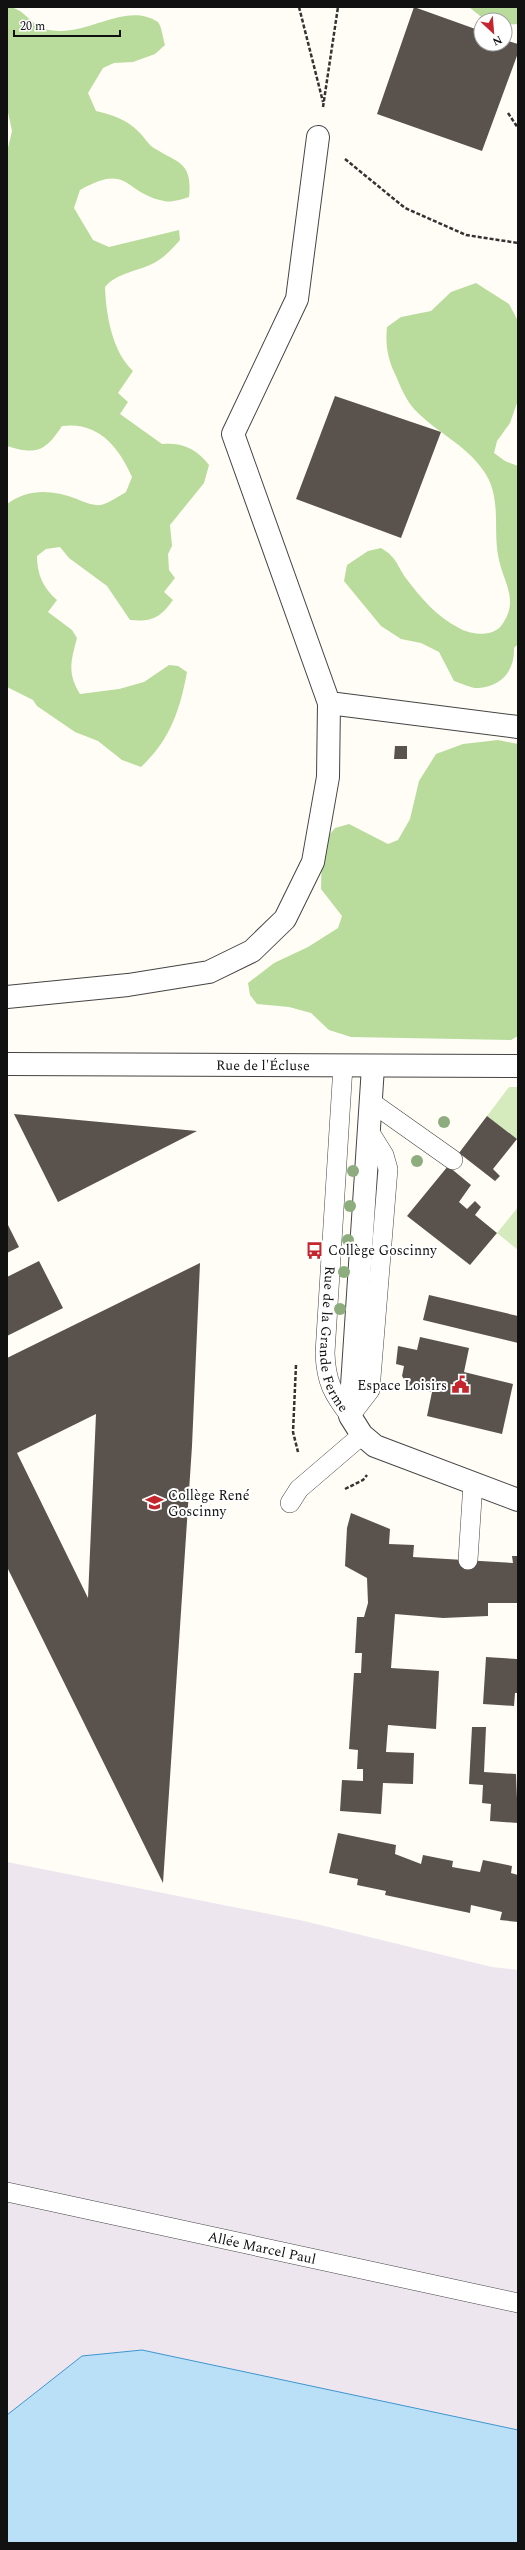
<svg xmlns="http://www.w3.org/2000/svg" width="525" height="2550" font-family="Spectral,serif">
<rect width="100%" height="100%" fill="#fffdf5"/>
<path fill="#eee6ef" d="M7 1862 304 1921 492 1967 518 1970V2543H7Z"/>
<path fill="#d5ebbd" d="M509 1087H518V1140L487 1116Z
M518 1207V1250L497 1233Z"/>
<path fill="#b9dc9c" d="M7 7C24 7 30 25 45 29 86 40 123 0 158 22 162 27 163 39 165 45L155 54 133 62 114 63 103 68 88 93 96 111C113 115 126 119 139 132 143 136 147 142 151 146 176 163 193 160 189 197 182 199 171 203 164 201 123 193 130 162 80 190L74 208 93 240 109 247 179 230 180 240C172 249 163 259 152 264 135 272 117 273 105 287 106 315 112 351 133 371L118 393 128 402 120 414 162 444C182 442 197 449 209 465L204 483 170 525 172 546 168 554 169 570 175 578 164 592 173 600C160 618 152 622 130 620L107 586 69 558 60 547 46 549 37 556C37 574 43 588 57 600L48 612 72 630 77 638C71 661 67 673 80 694L119 689 144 682 169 665 178 666 187 672C180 710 170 740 141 767L122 760 98 741 75 732 37 706 33 700 7 687V504C29 488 52 490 77 499 83 502 94 506 101 505 109 503 119 496 126 492L132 477C119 447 98 421 62 426 45 452 36 455 7 446V152L12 131 7 108Z
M469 7H518V24L505 25V20H485Z
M476 283 509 304 518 321V400L510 423 497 441 494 453 505 461 518 466V644L514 648C515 670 502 686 479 688 472 689 461 683 454 681L439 652 421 643 401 639 381 626 344 581 347 565 368 551 381 548C396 557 396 563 405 577 421 598 436 616 459 628 471 635 492 637 501 626 521 600 502 581 498 555 493 526 502 496 483 470 466 445 436 432 415 410 406 400 401 388 396 376 388 360 385 345 387 327L401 317 431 311 451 292Z
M498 740 518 744V1036L511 1040 351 1037 329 1030 311 1013 289 1007 257 1004 250 995 248 983 274 963 308 947 338 928 342 916 321 889 322 844 335 828 349 824 388 844 398 840 410 819 419 781 436 754 463 744Z"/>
<path fill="#b9e0f7" stroke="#3f96cf" d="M142 2350 518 2430V2543H7V2415L82 2356Z"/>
<path fill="#5a524d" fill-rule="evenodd" d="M414 7 481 31V44H505V40L518 44V53L482 151 377 114Z
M335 396 441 432 401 538 296 499Z
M395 746H407V759H394Z
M14 1114 175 1129 197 1131 58 1202Z
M487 1116 517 1139 493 1169 500 1176 495 1181 459 1153Z
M448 1166 471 1185 459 1202 467 1209 475 1201 481 1207 475 1215 497 1233 470 1265 407 1216Z
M7 1223 19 1247 7 1253Z
M39 1261 63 1308 7 1336V1277Z
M200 1263 192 1446 163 1883 7 1567V1358ZM96 1414 88 1598 17 1453Z
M429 1295 518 1316V1343L423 1320Z
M420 1337 469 1348 464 1372 513 1384 502 1434 427 1416 432 1392 409 1387 402 1376 404 1366 396 1364 398 1346 417 1350Z
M351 1513 390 1529 389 1544 414 1545 413 1557 513 1563 512 1556H518V1603H488V1616L443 1618 395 1614 391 1668 439 1671 436 1729 388 1725 386 1752 414 1753 413 1784 383 1783 381 1814 340 1811 342 1780 363 1781V1769H357L358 1750 349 1749 354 1673H361L362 1653H355L357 1617H364L368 1603 367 1578 345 1566 347 1528Z
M486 1657 517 1659 518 1693H515L514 1706 483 1704Z
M472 1727H486L484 1772 516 1774 518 1823 490 1821 491 1804 482 1803 483 1785 469 1784Z
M338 1833 396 1845 395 1854 421 1864 423 1855 453 1861 452 1867 480 1872 483 1860 512 1866 511 1873 518 1875V1922L500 1920 502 1912 471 1905 470 1913 385 1895 386 1891 357 1885 358 1879 329 1873Z"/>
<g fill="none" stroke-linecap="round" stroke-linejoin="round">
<defs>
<g id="lane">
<path id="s1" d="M343 1066 325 1353C326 1382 333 1394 350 1416L370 1390 388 1169 384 1155 369 1131"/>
<path d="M371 1102 453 1160"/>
<path d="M290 1503 299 1489 362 1435"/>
<path d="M468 1560 473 1483"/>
<path id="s2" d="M7 2192 518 2303"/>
</g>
<g id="street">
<path d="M318 137 297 299 233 434 329 703 518 727"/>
<path d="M7 997 128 985 209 972 252 951 285 919 313 862 328 777 329 703"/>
<path id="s3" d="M7 1064 518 1066"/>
<path d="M373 1067 350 1416 362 1435 375 1446 518 1500"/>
</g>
</defs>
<use href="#lane" stroke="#444" stroke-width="20"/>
<use href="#street" stroke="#444" stroke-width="24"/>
<path stroke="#333" stroke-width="2.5" stroke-dasharray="4 2" stroke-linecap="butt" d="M299 7 323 102
M323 107 338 7
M508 113 518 128
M345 159 405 208 466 235 518 243
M296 1365 293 1432 298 1452
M345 1489 363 1480 367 1475"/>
<use href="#lane" stroke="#fff" stroke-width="19"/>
<use href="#street" stroke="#fff" stroke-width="22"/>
</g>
<g fill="#8dad7f">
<circle cx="444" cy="1122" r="6"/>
<circle cx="417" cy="1161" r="6"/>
<circle cx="353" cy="1171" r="6"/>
<circle cx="350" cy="1206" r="6"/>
<circle cx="348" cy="1240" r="6"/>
<circle cx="344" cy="1272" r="6"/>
<circle cx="340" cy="1309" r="6"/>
</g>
<defs>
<symbol id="bus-bare" viewBox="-9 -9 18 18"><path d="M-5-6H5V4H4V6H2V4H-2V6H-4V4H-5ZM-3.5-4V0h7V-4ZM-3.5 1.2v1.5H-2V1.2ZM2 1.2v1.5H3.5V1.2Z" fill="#c4262e" stroke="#fff" stroke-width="2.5" paint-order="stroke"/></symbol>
<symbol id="civic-bare" viewBox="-9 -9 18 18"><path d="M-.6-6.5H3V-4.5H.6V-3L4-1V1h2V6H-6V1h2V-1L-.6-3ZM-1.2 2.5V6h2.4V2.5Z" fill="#c4262e" stroke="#fff" stroke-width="2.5" paint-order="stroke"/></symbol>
<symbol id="school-bare" viewBox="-9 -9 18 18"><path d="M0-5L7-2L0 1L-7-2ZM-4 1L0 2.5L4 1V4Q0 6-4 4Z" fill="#c4262e" stroke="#fff" stroke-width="2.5" paint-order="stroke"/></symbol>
</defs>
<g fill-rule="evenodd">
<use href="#bus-bare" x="302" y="1238" width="25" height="25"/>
<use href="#civic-bare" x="448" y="1372" width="25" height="25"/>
<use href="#school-bare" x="142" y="1490" width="25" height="25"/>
</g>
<g text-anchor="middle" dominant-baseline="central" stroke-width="4" stroke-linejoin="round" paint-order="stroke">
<g font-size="14" fill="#111" stroke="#fff">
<text stroke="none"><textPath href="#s3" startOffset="256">Rue de l'Écluse</textPath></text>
<text stroke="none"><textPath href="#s1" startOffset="275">Rue de la Grande Ferme</textPath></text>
<text stroke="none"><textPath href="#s2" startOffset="261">Allée Marcel Paul</textPath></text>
</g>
<g font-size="14" fill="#111" stroke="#fff" text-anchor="start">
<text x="328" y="1250">Collège Goscinny</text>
<text x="447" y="1385" text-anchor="end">Espace Loisirs</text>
<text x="168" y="1495">Collège René<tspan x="168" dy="16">Goscinny</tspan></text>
</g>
</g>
<rect width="525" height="2550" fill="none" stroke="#111111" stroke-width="16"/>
<g transform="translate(493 32) rotate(154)"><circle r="19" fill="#ffffff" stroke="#a0a0a0"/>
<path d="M0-3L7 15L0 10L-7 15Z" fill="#c4262e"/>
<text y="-6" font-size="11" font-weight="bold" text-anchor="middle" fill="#111111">N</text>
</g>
<path d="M14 30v6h106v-6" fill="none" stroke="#111111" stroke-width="2"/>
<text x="20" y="30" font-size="12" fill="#111111" stroke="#ffffff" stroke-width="3" paint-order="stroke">20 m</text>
</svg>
